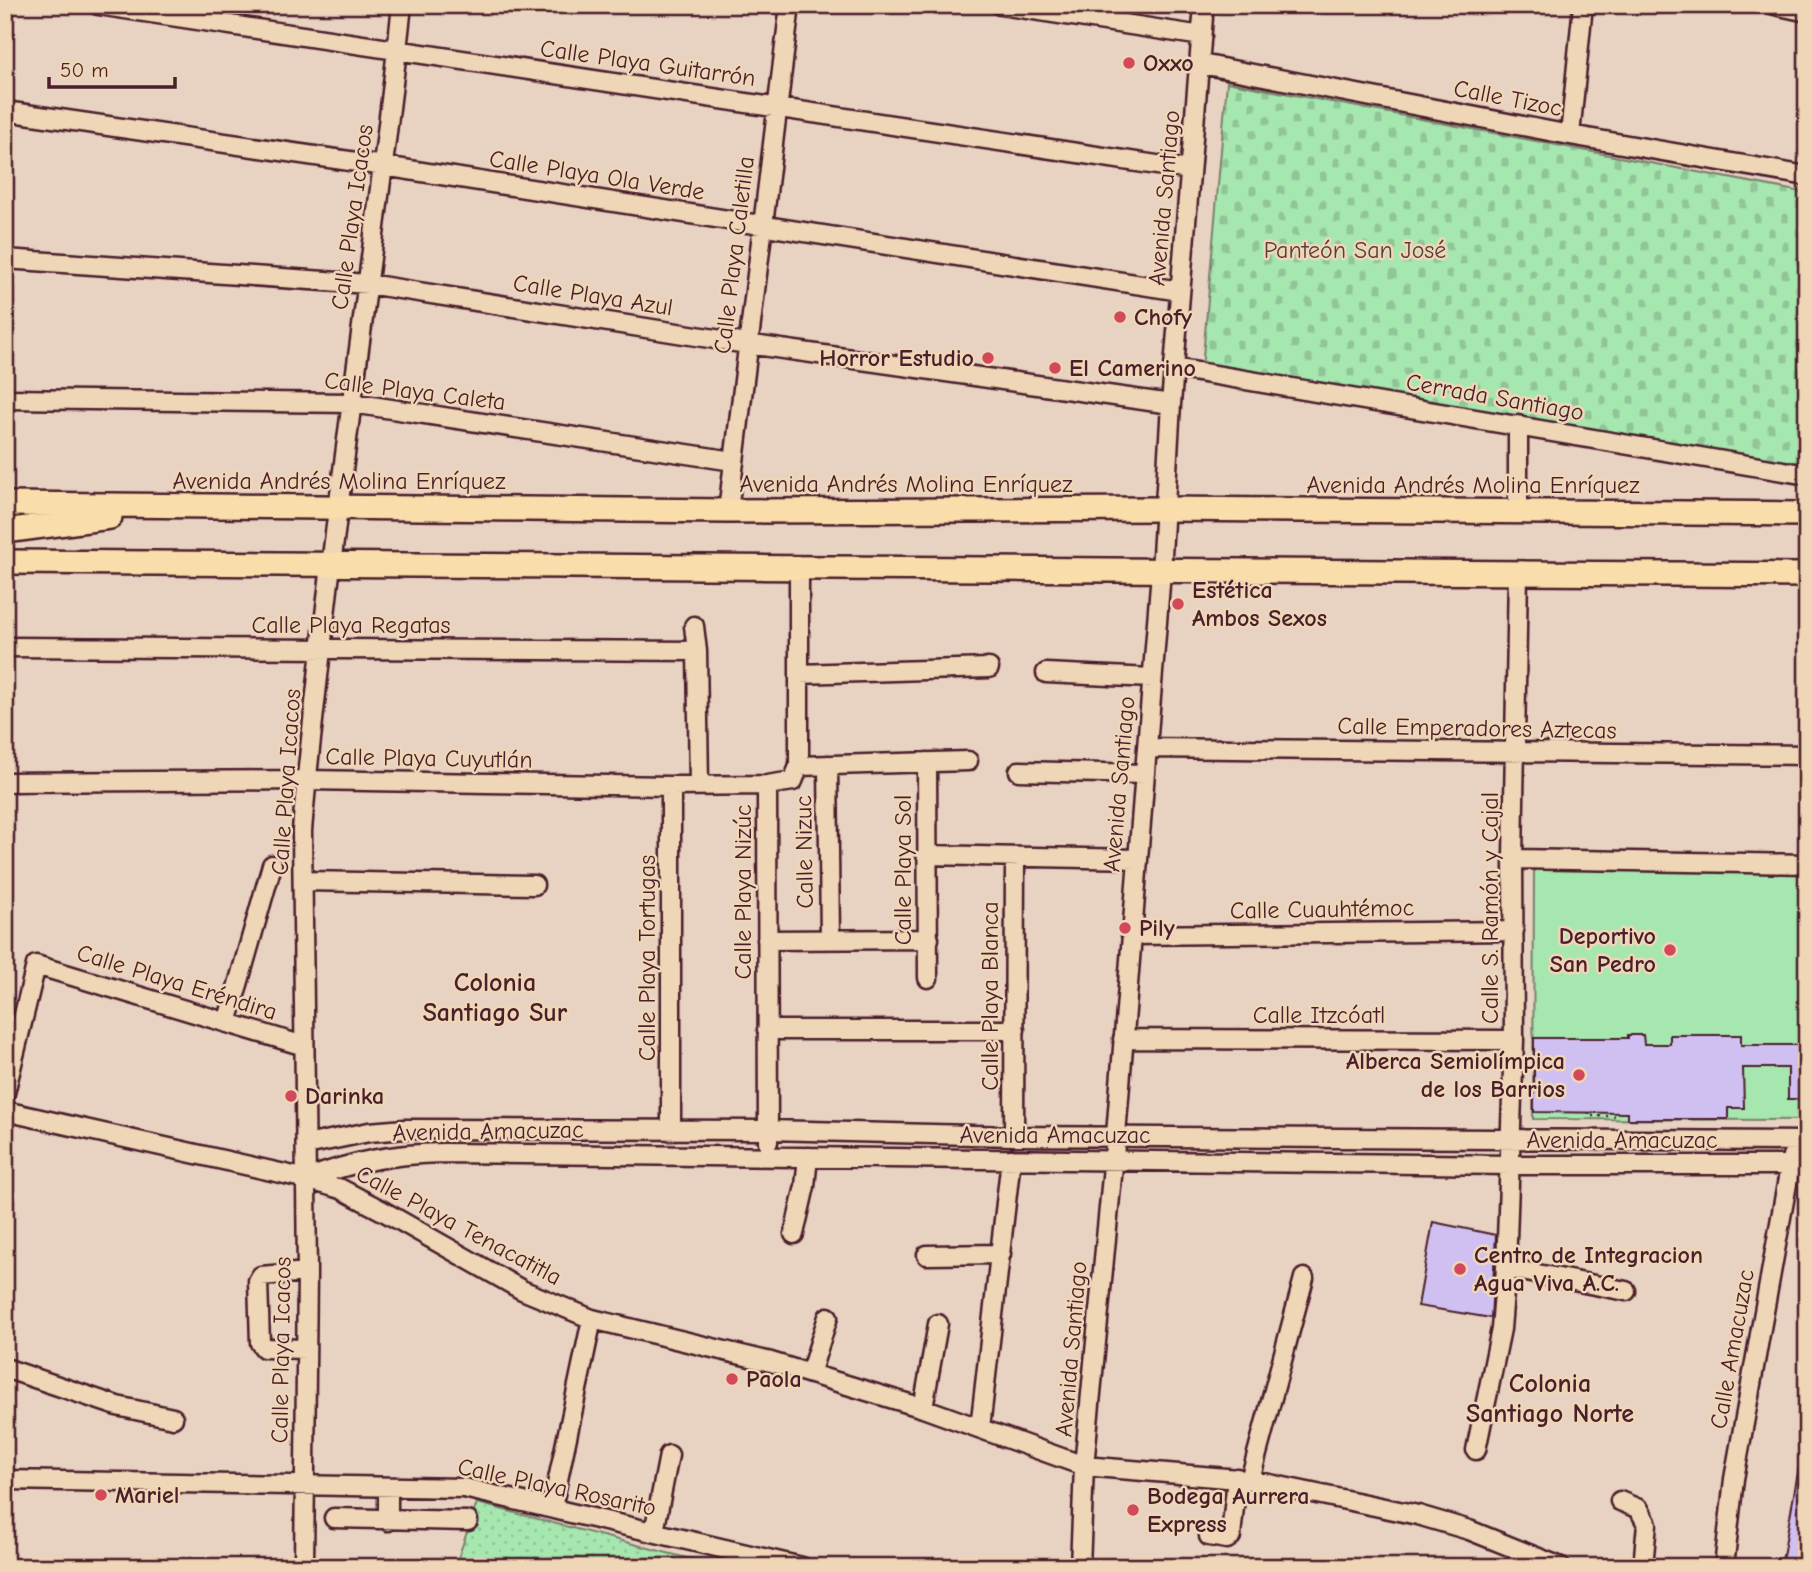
<svg xmlns="http://www.w3.org/2000/svg" width="1812" height="1572" font-family="'Comic Neue',sans-serif">
<defs>
<pattern id="green-dots" width="8" height="8" patternUnits="userSpaceOnUse" patternTransform="scale(1.75)"><rect width="8" height="8" fill="#a6e6af"/><path d="M2 2h.1M6 6h.1" fill="none" stroke="#90c597" stroke-width="1.8" stroke-linecap="round"/></pattern>
<pattern id="cemetery-stones" width="16" height="16" patternUnits="userSpaceOnUse" patternTransform="scale(1.75)"><rect width="16" height="16" fill="#a6e6af"/><path d="M2 7V4a2 2 0 0 1 4 0v3zM10 15v-3a2 2 0 0 1 4 0v3z" fill="#90c597"/></pattern>
</defs>
<rect width="100%" height="100%" fill="#e8d2c2"/>
<filter id="ink" filterUnits="userSpaceOnUse"><feTurbulence type="fractalNoise" baseFrequency=".0143" numOctaves="2"/><feDisplacementMap in="SourceGraphic" scale="14" xChannelSelector="R" yChannelSelector="G"/><feConvolveMatrix kernelMatrix="1 2 1 2 8 2 1 2 1" color-interpolation-filters="sRGB"/></filter>
<g filter="url(#ink)">
<path fill="url(#green-dots)" stroke="#78826d" stroke-width="2" d="M477 1503 721 1567H455Z"/>
<path fill="url(#cemetery-stones)" stroke="#78826d" stroke-width="2" d="M1227 82 1807 193V471L1202 368Z"/>
<path fill="#a6e6af" stroke="#78826d" stroke-width="2" d="M1534 865 1807 869V1120L1533 1119Z"/>
<path fill="#d0c0f2" stroke="#4a1f2b" stroke-width="2" d="M1628 1035H1643L1644 1044H1670V1035H1741V1045H1807V1099H1788V1068H1743L1744 1108H1728V1119H1627V1113L1534 1112V1038H1628Z
M1433 1222 1496 1235 1491 1318 1418 1306Z
M1800 1461 1807 1462V1567H1781Z"/>
<g fill="none" stroke-linecap="round" stroke-linejoin="round">
<defs>
<path id="minor" d="M98 5 1190 170
M1000 5 1202 36
M1775 5 1807 12
M1201 64 1570 135 1807 176
M5 111 384 166 1180 291
M1570 135 1583 5
M5 259 368 284 747 344 1171 404
M1174 368 1807 475
M5 399 352 403 733 461
M728 511 790 5
M1518 512V425
M694 626 697 651 699 785
M5 647 697 651
M1046 673 1152 678
M799 674 989 668
M1147 748 1807 755
M927 762 928 978
M828 765 830 939
M799 766 968 761
M1019 771 1145 774
M5 782 306 780 671 786 767 785 793 781 799 766V568
M767 785 768 1142
M671 786V1131
M926 855 1137 859
M1513 859 1807 864
M303 881 534 885
M1131 935 1514 931
M767 940 929 939
M227 1023 272 865
M767 1030H1015
M1123 1039 1514 1040
M5 1093 36 965 304 1046
M5 1111 307 1179 341 1189 383 1211 522 1290 592 1319 771 1362 923 1408 1084 1466 1250 1480 1418 1515 1469 1530 1561 1567
M1014 1136 1015 857
M306 1145 369 1132 405 1129 768 1130 1014 1136 1807 1141
M307 1179C354 1161 393 1154 443 1153L1511 1165H1807
M794 1234 805 1186 808 1157
M927 1255 1001 1254
M1506 1268 1626 1291
M306 1349 264 1348 260 1343 258 1281 261 1276 307 1272
M5 1368 117 1406 173 1418
M810 1374 828 1317
M923 1408 938 1324
M980 1428 1011 1159
M1476 1450 1501 1329 1506 1268 1514 1040 1513 859 1518 573
M5 1480 464 1488 802 1567
M1250 1480 1304 1278
M388 1487V1521
M1620 1501 1639 1509 1647 1524 1643 1566 1639 1567
M552 1508 592 1319
M334 1518 468 1521
M654 1532 669 1455
M1209 1536 1227 1539 1231 1536 1237 1478
M304 1567 307 1272 302 831C307 768 315 705 322 641 346 429 379 218 402 5
M1080 1567 1084 1466 1116 1135 1161 572 1171 404 1204 5
M1724 1567 1734 1479 1792 1156"/>
<path id="major" d="M5 504 728 511 1165 509 1807 514
M5 531 110 517
M5 562 1807 575"/>
</defs>
<use href="#minor" stroke="#4a1f2b" stroke-width="23"/>
<use href="#major" stroke="#4a1f2b" stroke-width="28"/>
<path stroke="#4a1f2b" stroke-width="2.5" stroke-dasharray="2 5" stroke-linecap="butt" d="M1589 1112V1116H1615L1614 1119"/>
<use href="#minor" stroke="#eed6b6" stroke-width="18"/>
<use href="#major" stroke="#f9deab" stroke-width="23"/>
</g>
</g>
<g fill="#d1495b" stroke="#eed6b6" stroke-width="2.5">
<circle cx="1129" cy="63" r="7"/>
<circle cx="1120" cy="317" r="7"/>
<circle cx="988" cy="358" r="7"/>
<circle cx="1055" cy="368" r="7"/>
<circle cx="1178" cy="604" r="7"/>
<circle cx="1125" cy="928" r="7"/>
<circle cx="1670" cy="950" r="7"/>
<circle cx="1579" cy="1075" r="7"/>
<circle cx="291" cy="1096" r="7"/>
<circle cx="1460" cy="1269" r="7"/>
<circle cx="732" cy="1379" r="7"/>
<circle cx="101" cy="1495" r="7"/>
<circle cx="1133" cy="1510" r="7"/>
</g>
<g text-anchor="middle" dominant-baseline="central" stroke-width="5" stroke-linejoin="round" paint-order="stroke">
<g font-size="24" fill="#4a1f2b" stroke="#eed6b6">
<text transform="translate(648 63) rotate(8)">Calle Playa Guitarrón</text>
<text transform="translate(1508 98) rotate(11)">Calle Tizoc</text>
<text transform="translate(597 175) rotate(9)">Calle Playa Ola Verde</text>
<text transform="translate(1164 198) rotate(-85)">Avenida Santiago</text>
<text transform="translate(352 217) rotate(-82)">Calle Playa Icacos</text>
<text transform="translate(734 255) rotate(-83)">Calle Playa Caletilla</text>
<text transform="translate(593 295) rotate(9)">Calle Playa Azul</text>
<text transform="translate(415 391) rotate(7)">Calle Playa Caleta</text>
<text transform="translate(1495 397) rotate(10)">Cerrada Santiago</text>
<text x="339" y="481">Avenida Andrés Molina Enríquez</text>
<text x="906" y="484">Avenida Andrés Molina Enríquez</text>
<text x="1473" y="485">Avenida Andrés Molina Enríquez</text>
<text x="351" y="625">Calle Playa Regatas</text>
<text transform="translate(1477 728) rotate(1)">Calle Emperadores Aztecas</text>
<text transform="translate(429 758) rotate(1)">Calle Playa Cuyutlán</text>
<text transform="translate(286 782) rotate(-86)">Calle Playa Icacos</text>
<text transform="translate(1119 784) rotate(-85)">Avenida Santiago</text>
<text transform="translate(804 852) rotate(-91)">Calle Nizuc</text>
<text transform="translate(903 870) rotate(-90)">Calle Playa Sol</text>
<text transform="translate(743 892) rotate(-90)">Calle Playa Nizúc</text>
<text transform="translate(1490 908) rotate(-90)">Calle S. Ramón y Cajal</text>
<text transform="translate(1322 909) rotate(-1)">Calle Cuauhtémoc</text>
<text transform="translate(647 958) rotate(-90)">Calle Playa Tortugas</text>
<text transform="translate(177 982) rotate(17)">Calle Playa Eréndira</text>
<text transform="translate(990 996) rotate(-90)">Calle Playa Blanca</text>
<text x="1319" y="1015">Calle Itzcóatl</text>
<text transform="translate(488 1131) rotate(-1)">Avenida Amacuzac</text>
<text x="1055" y="1135">Avenida Amacuzac</text>
<text x="1622" y="1140">Avenida Amacuzac</text>
<text transform="translate(459 1225) rotate(28)">Calle Playa Tenacatitla</text>
<text transform="translate(1071 1349) rotate(-85)">Avenida Santiago</text>
<text transform="translate(1732 1349) rotate(-80)">Calle Amacuzac</text>
<text transform="translate(281 1350) rotate(-89)">Calle Playa Icacos</text>
<text transform="translate(557 1487) rotate(12)">Calle Playa Rosarito</text>
</g>
<g font-size="24" font-weight="bold" fill="#4a1f2b" stroke="#eed6b6" text-anchor="start">
<text x="1143" y="63">Oxxo</text>
<text x="1134" y="317">Chofy</text>
<text x="974" y="358" text-anchor="end">Horror Estudio</text>
<text x="1069" y="368">El Camerino</text>
<text x="1192" y="590">Estética<tspan x="1192" dy="28">Ambos Sexos</tspan></text>
<text x="1139" y="928">Pily</text>
<text x="1656" y="936" text-anchor="end">Deportivo<tspan x="1656" dy="28">San Pedro</tspan></text>
<text x="1565" y="1061" text-anchor="end">Alberca Semiolímpica<tspan x="1565" dy="28">de los Barrios</tspan></text>
<text x="305" y="1096">Darinka</text>
<text x="1474" y="1255">Centro de Integracion<tspan x="1474" dy="28">Agua Viva A.C.</tspan></text>
<text x="746" y="1379">Paola</text>
<text x="115" y="1495">Mariel</text>
<text x="1147" y="1496">Bodega Aurrera<tspan x="1147" dy="28">Express</tspan></text>
</g>
<g font-size="24" fill="#583d3f" stroke="#eed6b6">
<text x="1355" y="250">Panteón San José</text>
</g>
<g font-size="26" font-weight="bold" fill="#4a1f2b" stroke="#eed6b6">
<text x="495" y="983">Colonia<tspan x="495" dy="30">Santiago Sur</tspan></text>
<text x="1550" y="1384">Colonia<tspan x="1550" dy="30">Santiago Norte</tspan></text>
</g>
</g>
<rect width="1812" height="1572" fill="none" stroke="#eed6b6" stroke-width="28"/>
<rect x="14" y="14" width="1784" height="1544" fill="none" stroke="#4a1f2b" stroke-width="2.5" filter="url(#ink)"/>
<path d="M49 77v10h126v-10" fill="none" stroke="#4a1f2b" stroke-width="3.5"/>
<text x="60" y="77" font-size="21" fill="#4a1f2b" stroke="#eed6b6" stroke-width="5" paint-order="stroke">50 m</text>
</svg>
